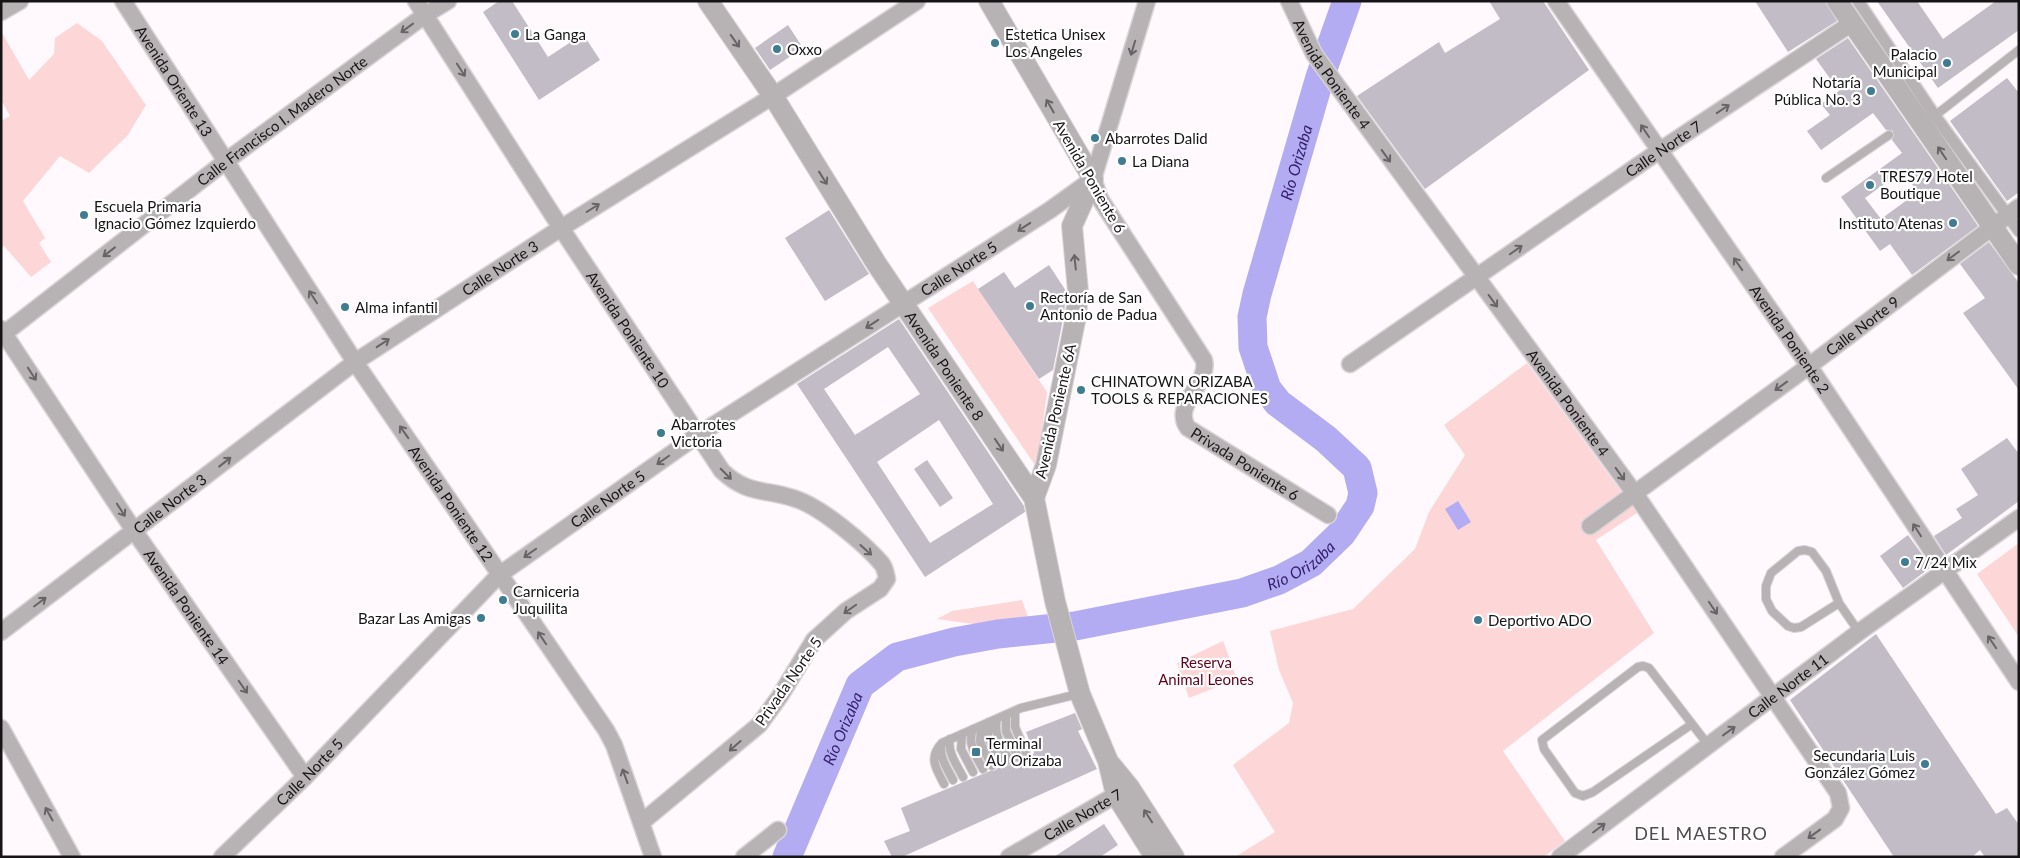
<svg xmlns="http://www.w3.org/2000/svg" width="2020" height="858" font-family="Lato,sans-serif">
<rect width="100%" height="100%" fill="#fff8fd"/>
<path fill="#fdd6d7" d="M77 23 102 41 146 105 128 135 89 173 60 156 23 201 45 238 39 243 51 262 31 277 4 246 1 247V121L10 116 1 100V31L29 80 54 54 55 38Z
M973 281 1047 392 1037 468 928 308Z
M1527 363 1637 513 1596 540 1654 633 1503 751 1565 841 1544 857H1235L1275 832 1233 765 1289 723 1293 703 1279 670 1270 631 1353 609 1415 549 1429 512 1465 455 1444 425Z
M2019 543V637L1977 574Z
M1022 600 1029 620 1017 630 937 619 952 611Z
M1223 641 1237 679 1189 698 1177 663Z"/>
<path fill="#b4acf3" d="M1458 501 1471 522 1458 530 1445 509Z"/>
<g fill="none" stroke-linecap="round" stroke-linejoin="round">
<path stroke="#b4acf3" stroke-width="29" id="s1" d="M787 857 860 685 897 657 954 642 998 634 1075 626 1242 593 1279 580 1311 563 1342 533 1360 506 1363 493 1357 468 1326 439 1278 403 1267 389 1253 347 1252 317 1257 294 1320 77 1347 1"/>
</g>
<path fill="#c1bcc5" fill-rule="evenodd" d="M499 1H512L548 57 583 34 600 60 539 100 483 12Z
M1489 1H1543L1589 70 1425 189 1357 96 1439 42 1445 53 1500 19Z
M1755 1H1825L1837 21 1788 52Z
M1877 1H1917L1943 39 1996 1H2019V30L1938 88Z
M788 25 803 48 770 70 755 48Z
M1848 38 1978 226 1912 275 1890 244 1880 251 1841 197 1902 153 1892 140 1893 131 1886 130 1873 113 1821 150 1807 131 1830 115 1821 104 1839 91 1816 59ZM1902 171 1918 192 1881 219 1865 198Z
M2007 78 2019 93V192L2007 201 1950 121Z
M829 210 869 274 825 301 785 238Z
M1989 242 2019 283V390L1963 313 1985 298 1960 264Z
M1049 265 1066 291 1064 314 1053 370 1039 379 978 289 1004 272 1015 288Z
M899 319 1024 506 1025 512 925 577 797 384ZM888 347 920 394 855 435 824 389ZM939 420 993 504 930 543 877 462Z
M2007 438 2019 454V501L1946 555 1934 536 1962 518 1956 509 1978 495 1961 469Z
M927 460 953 498 940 507 914 469Z
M1908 535 1931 567 1903 588 1880 556Z
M1876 634 1996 814 2007 808 2019 825V857H1985L1980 850 1972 857H1894L1790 700Z
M1075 713 1082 729 1078 731 1097 769 902 857H892L884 841 910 831 901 808 990 771H994L998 768H1003L1014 761 1020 762 1024 758H1029L1034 753 1026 732Z
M1104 824 1118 845 1100 857H1054Z"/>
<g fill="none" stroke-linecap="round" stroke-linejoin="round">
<defs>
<path id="service" d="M1932 118 2019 50
M1826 178 1889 135
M1839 603 1801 627 1794 628 1788 626 1772 611 1766 599V586L1771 573 1798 551 1805 550 1812 552 1826 571 1839 603 1859 632
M1015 711V727L1026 753
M1006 715V731L1018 757
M997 719C993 734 1002 746 1009 760
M989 722 988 738 1001 763
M1692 724 1593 792 1583 796 1575 793 1544 749 1542 740 1638 667 1643 666 1649 668 1709 746
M981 726 980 742 992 766
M973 729C967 744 976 756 983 769
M962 734 961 749 973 772
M950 739C947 752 957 765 963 777
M942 743C938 756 947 768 953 780
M944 784C936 768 928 758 942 743L1021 708 1078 694"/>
<path id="pedestrian" d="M1858 1 1935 116 2019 231"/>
<g id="minor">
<path id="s2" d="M123 1 355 362 606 730 614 745 653 857"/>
<path id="s3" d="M416 1 561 228 722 471C749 496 765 488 796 499 821 507 865 544 882 564 885 568 886 574 887 579L880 589 846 611 814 640 780 696 759 725 642 822"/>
<path id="s4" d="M1289 1 1314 54 1638 498 1838 793 1841 808 1835 819 1783 857"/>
<path id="s5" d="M1556 1 1809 366 2019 682"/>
<path d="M1 12 20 1"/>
<path id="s6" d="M1093 179 1100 199 1204 360C1210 384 1171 405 1188 428L1328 515"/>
<path id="s7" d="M1 329 135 532 305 777"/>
<path id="s8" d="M1 336 226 161 425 15 448 1"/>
<path id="s9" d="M1350 364 1659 151 1852 23"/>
<path id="s10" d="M1590 526 1809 366 2019 207"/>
<path id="s11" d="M1 632 355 362 561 228 773 96 917 1"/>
<path d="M1 728 72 857"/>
<path id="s12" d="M222 857 305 777 499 575 698 435 1050 210 1093 179 1147 1"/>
<path d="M744 857 778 830"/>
<path id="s13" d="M1009 857 1126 789"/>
<path id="s14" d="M1560 857 1859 632 2019 518"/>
</g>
<g id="tertiary">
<path id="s15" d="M708 1 773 96 876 263 1034 498 1055 601 1080 694 1108 761 1116 795 1155 857"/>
<path d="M989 1 1093 179 1072 226 1078 291 1076 316 1046 465 1034 498"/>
<path d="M1837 1 2019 265"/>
<path d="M1111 765 1129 787 1174 857"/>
</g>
</defs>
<use href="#service" stroke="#dad4d8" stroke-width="10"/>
<use href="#pedestrian" stroke="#dad4d8" stroke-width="14"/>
<use href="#minor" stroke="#dad4d8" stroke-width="19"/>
<use href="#tertiary" stroke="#dad4d8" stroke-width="22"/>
<use href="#service" stroke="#b7b2b4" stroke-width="8"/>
<use href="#pedestrian" stroke="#b7b2b4" stroke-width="11"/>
<use href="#minor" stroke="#b7b2b4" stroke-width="16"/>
<use href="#tertiary" stroke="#b7b2b4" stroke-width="20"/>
</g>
<defs><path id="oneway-shaft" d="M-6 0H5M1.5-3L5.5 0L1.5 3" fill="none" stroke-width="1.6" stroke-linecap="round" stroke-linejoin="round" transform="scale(1.25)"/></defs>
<g stroke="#676366">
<use href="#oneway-shaft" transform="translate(407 28) rotate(144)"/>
<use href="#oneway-shaft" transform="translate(735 41) rotate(55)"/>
<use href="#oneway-shaft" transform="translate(1133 48) rotate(107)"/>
<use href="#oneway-shaft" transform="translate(461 70) rotate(57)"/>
<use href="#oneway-shaft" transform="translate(1050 106) rotate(-120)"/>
<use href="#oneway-shaft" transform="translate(1723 109) rotate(-34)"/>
<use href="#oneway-shaft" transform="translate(1645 131) rotate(-124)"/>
<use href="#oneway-shaft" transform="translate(1942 153) rotate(-124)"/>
<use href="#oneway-shaft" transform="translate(1386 156) rotate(54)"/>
<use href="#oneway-shaft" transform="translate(823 178) rotate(58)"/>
<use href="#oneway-shaft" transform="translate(593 208) rotate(-32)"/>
<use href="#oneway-shaft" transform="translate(1024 227) rotate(147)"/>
<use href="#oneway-shaft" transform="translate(1516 250) rotate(-35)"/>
<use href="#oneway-shaft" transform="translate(109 252) rotate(142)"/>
<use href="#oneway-shaft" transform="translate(1953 256) rotate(143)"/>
<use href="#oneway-shaft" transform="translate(1075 262) rotate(-96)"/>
<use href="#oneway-shaft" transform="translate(1738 264) rotate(-125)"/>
<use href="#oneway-shaft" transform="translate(313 297) rotate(-123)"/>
<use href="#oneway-shaft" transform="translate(1493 301) rotate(54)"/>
<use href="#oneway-shaft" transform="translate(872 324) rotate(147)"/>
<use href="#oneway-shaft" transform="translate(383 343) rotate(-33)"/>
<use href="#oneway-shaft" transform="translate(32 374) rotate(57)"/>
<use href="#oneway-shaft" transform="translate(1781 386) rotate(144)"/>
<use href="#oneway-shaft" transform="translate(404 432) rotate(-125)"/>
<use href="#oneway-shaft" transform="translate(999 445) rotate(56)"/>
<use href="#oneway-shaft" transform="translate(663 460) rotate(145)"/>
<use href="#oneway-shaft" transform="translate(225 462) rotate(-38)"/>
<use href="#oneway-shaft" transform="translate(726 474) rotate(45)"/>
<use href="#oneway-shaft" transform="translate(1620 474) rotate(54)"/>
<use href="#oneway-shaft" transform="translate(121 510) rotate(57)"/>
<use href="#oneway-shaft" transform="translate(1917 530) rotate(-123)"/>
<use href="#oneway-shaft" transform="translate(866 550) rotate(42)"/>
<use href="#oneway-shaft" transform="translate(530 553) rotate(145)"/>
<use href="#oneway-shaft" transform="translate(40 602) rotate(-37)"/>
<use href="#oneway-shaft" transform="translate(1713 608) rotate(56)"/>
<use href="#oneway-shaft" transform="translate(850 609) rotate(145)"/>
<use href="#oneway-shaft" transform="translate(542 638) rotate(-124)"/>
<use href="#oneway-shaft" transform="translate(1992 642) rotate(-124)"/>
<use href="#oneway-shaft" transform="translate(243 687) rotate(55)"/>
<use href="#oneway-shaft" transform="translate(1729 731) rotate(-36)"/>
<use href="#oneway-shaft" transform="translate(735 746) rotate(139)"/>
<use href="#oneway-shaft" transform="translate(625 776) rotate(-110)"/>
<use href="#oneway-shaft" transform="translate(49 814) rotate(-119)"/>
<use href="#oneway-shaft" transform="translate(1148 816) rotate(-123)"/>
<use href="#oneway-shaft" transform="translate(1599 828) rotate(-37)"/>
<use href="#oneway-shaft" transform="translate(1814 834) rotate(144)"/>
</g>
<g fill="#3f7c92" stroke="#fff" stroke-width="2">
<circle cx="515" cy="34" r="5"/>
<circle cx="995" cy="43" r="5"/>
<circle cx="777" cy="49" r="5"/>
<circle cx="1947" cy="63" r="5"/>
<circle cx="1871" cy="91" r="5"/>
<circle cx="1095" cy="138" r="5"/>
<circle cx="1122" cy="161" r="5"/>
<circle cx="1870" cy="185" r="5"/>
<circle cx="84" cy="215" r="5"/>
<circle cx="1953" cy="223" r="5"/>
<circle cx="1030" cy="306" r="5"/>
<circle cx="345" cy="307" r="5"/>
<circle cx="1081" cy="390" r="5"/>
<circle cx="661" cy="433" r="5"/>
<circle cx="1905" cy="562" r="5"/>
<circle cx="503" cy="600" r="5"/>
<circle cx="481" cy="618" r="5"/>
<circle cx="1478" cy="620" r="5"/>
<rect x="971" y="747" width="10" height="10" rx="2.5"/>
<circle cx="1925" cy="764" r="5"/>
</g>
<g text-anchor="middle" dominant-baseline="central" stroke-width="4.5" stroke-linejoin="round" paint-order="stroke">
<g font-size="15" fill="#171417" stroke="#fff" text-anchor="start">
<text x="525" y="34">La Ganga</text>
<text x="1005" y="34">Estetica Unisex<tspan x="1005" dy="17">Los Angeles</tspan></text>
<text x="787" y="49">Oxxo</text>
<text x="1937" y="54" text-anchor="end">Palacio<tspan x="1937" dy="17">Municipal</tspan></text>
<text x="1861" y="82" text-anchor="end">Notaría<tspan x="1861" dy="17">Pública No. 3</tspan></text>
<text x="1105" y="138">Abarrotes Dalid</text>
<text x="1132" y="161">La Diana</text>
<text x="1880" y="176">TRES79 Hotel<tspan x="1880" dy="17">Boutique</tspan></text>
<text x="94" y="206">Escuela Primaria<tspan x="94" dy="17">Ignacio Gómez Izquierdo</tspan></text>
<text x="1943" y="223" text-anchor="end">Instituto Atenas</text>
<text x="1040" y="297">Rectoría de San<tspan x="1040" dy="17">Antonio de Padua</tspan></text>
<text x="355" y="307">Alma infantil</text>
<text x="1091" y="381">CHINATOWN ORIZABA<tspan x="1091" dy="17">TOOLS &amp; REPARACIONES</tspan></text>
<text x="671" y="424">Abarrotes<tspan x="671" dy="17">Victoria</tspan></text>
<text x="1915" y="562">7/24 Mix</text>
<text x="513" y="591">Carniceria<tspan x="513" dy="17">Juquilita</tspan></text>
<text x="471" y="618" text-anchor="end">Bazar Las Amigas</text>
<text x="1488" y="620">Deportivo ADO</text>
<text x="986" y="743">Terminal<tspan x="986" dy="17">AU Orizaba</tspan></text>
<text x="1915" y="755" text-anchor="end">Secundaria Luis<tspan x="1915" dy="17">González Gómez</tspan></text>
</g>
<g font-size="15" fill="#171417" stroke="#fff">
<text stroke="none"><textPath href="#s4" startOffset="85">Avenida Poniente 4</textPath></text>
<text stroke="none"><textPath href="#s2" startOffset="95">Avenida Oriente 13</textPath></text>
<text stroke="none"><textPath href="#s8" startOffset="354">Calle Francisco I. Madero Norte</textPath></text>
<text stroke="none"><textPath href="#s9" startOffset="380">Calle Norte 7</textPath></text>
<text transform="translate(1090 176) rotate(60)">Avenida Poniente 6</text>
<text stroke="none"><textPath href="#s11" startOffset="618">Calle Norte 3</textPath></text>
<text stroke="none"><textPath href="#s12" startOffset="948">Calle Norte 5</textPath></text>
<text stroke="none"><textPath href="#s10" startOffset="338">Calle Norte 9</textPath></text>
<text stroke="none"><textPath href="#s3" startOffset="391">Avenida Poniente 10</textPath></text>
<text stroke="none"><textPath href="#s5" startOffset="411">Avenida Poniente 2</textPath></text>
<text stroke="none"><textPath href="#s15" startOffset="435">Avenida Poniente 8</textPath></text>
<text stroke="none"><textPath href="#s4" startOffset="490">Avenida Poniente 4</textPath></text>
<text transform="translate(1055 411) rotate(-77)">Avenida Poniente 6A</text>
<text stroke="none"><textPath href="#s6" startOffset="354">Privada Poniente 6</textPath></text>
<text stroke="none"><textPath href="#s12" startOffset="528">Calle Norte 5</textPath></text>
<text stroke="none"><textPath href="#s2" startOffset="600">Avenida Poniente 12</textPath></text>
<text stroke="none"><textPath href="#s11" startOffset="212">Calle Norte 3</textPath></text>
<text stroke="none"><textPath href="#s7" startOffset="334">Avenida Poniente 14</textPath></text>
<text transform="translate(788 681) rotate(-55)">Privada Norte 5</text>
<text stroke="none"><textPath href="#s14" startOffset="285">Calle Norte 11</textPath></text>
<text stroke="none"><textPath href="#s12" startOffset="122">Calle Norte 5</textPath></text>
<text stroke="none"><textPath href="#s13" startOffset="85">Calle Norte 7</textPath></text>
</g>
<g font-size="15" fill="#65001b" stroke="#fff">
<text x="1206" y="662">Reserva<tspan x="1206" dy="17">Animal Leones</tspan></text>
</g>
<g font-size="16" font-style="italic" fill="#331e6e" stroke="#fff">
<text stroke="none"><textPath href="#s1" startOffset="1130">Río Orizaba</textPath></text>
<text stroke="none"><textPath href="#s1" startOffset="650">Río Orizaba</textPath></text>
<text stroke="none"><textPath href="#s1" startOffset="140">Río Orizaba</textPath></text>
</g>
<g font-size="18" letter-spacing="1" fill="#524a50" stroke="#fff">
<text x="1701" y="833">DEL MAESTRO</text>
</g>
</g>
<rect width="2020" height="858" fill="none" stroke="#171417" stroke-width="5"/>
</svg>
